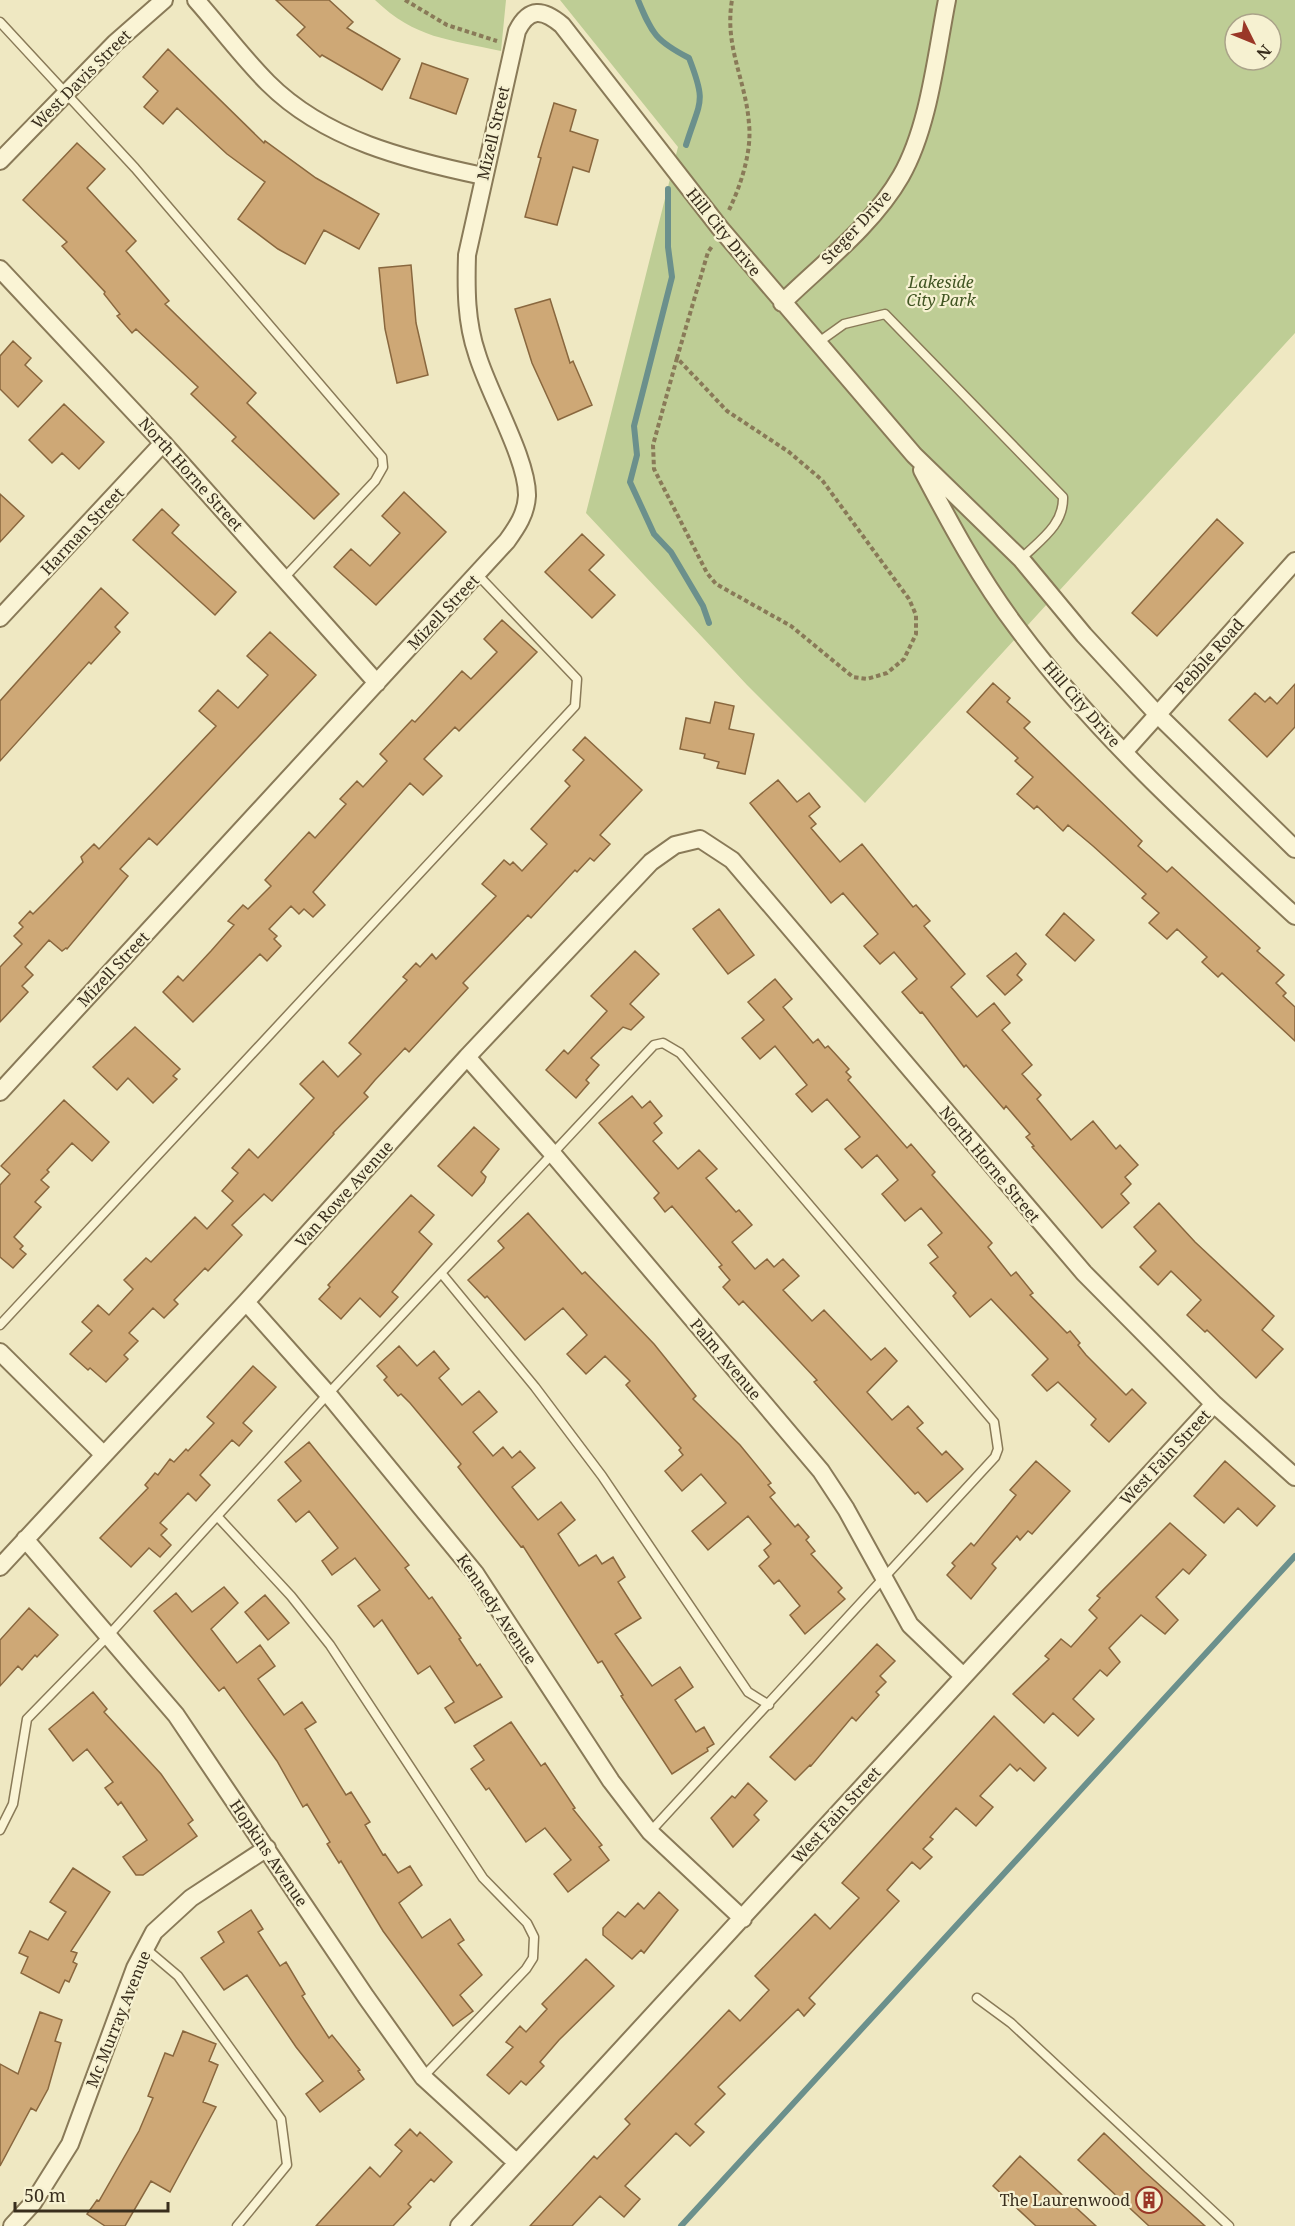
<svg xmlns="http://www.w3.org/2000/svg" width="1295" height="2226" font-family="'Noto Serif',serif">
<rect width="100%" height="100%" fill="#efe8c2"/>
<path fill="#becd95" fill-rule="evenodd" d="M375 0H506L501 51C448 39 416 39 375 0Z
M560 0H1295V333L865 803 747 685 586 513 678 147ZM1235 24H1271V60H1235Z"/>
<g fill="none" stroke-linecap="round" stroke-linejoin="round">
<path stroke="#6b908c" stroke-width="6" d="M638 0C652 34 656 41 689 58 707 104 700 100 686 145
M668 189V247L672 277 634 426 637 455 630 482 654 534 671 552 703 606 709 623
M681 2226 1295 1556"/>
</g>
<path fill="#cea876" stroke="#89673e" stroke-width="1.5" d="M276 0H329L353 22 347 28 400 59 382 90 322 55 320 57 297 35 305 27Z
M168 49 264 143 265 141 316 178 379 214 359 249 324 230 305 264 278 249 238 219 265 182 227 154 177 108 163 124 144 107 158 91 143 77Z
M422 63 468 79 456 114 410 98Z
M554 103 576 110 570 131 598 140 589 172 573 167 557 225 525 217 541 158 538 157Z
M77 143 105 169 87 188 136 241 126 251 169 301 165 304 256 393 247 403 339 494 314 519 232 441 236 437 191 394 198 387 136 329 132 333 117 316 120 314 104 294 105 292 62 246 67 242 23 200Z
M411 265 416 323 428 375 397 383 385 329 379 268Z
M550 299 570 363 573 361 592 405 558 420 532 363 515 309Z
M13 341 31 358 25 365 42 381 18 407 0 389V356Z
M64 404 104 442 79 469 62 453 52 463 29 440Z
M404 492 446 532 376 605 334 567 351 549 370 566 400 533 382 516Z
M0 494 24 516 0 542Z
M162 509 179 525 172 533 236 592 215 615 133 540Z
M1217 519 1243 543 1157 636 1132 613Z
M582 534 604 555 589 570 615 595 592 618 545 572Z
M101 588 128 613 115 627 120 632 91 664 89 662 0 761V701Z
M502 620 537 652 459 731 455 727 424 759 442 776 423 795 410 783 313 892 325 905 313 917 304 909 299 914 291 906 269 929 277 936 274 939 281 946 267 961 260 954 193 1022 163 992 178 976 183 981 211 951 234 925 228 921 243 905 248 909 271 886 265 880 309 832 315 838 346 804 340 799 357 781 363 787 387 761 380 754 412 720 415 722 462 671 471 679 497 652 484 639Z
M270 632 316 675 157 845 149 838 120 869 128 876 67 949 66 948 62 951 49 940 25 967 33 975 22 986 28 992 0 1022V967L22 944 14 936 23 927 19 923 30 911 33 914 46 901 83 862 81 857 94 844 99 849 216 726 199 711 218 690 238 708 268 675 247 656Z
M993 683 1010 698 1007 702 1030 722 1024 728 1142 841 1138 846 1167 872 1172 867 1260 948 1257 951 1284 975 1276 983 1286 993 1283 996 1295 1007V1041L1222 973 1218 977 1202 962 1207 957 1177 929 1167 939 1149 923 1159 913 1142 898 1146 894 1093 846 1068 825 1063 831 1037 806 1034 809 1017 794 1033 777 1015 761 1018 758 967 712Z
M1295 684V727L1267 757 1229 720 1255 693 1265 702 1270 697 1277 704Z
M715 702 734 706 729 729 754 734 745 774 717 768 719 762 704 758 705 754 680 749 686 718 710 723Z
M585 737 642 790 600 835 610 844 594 861 590 858 577 872 575 870 531 918 528 915 463 983 468 988 409 1052 405 1048 375 1080 364 1093 368 1097 333 1133 334 1134 272 1201 264 1194 232 1225 242 1235 208 1271 205 1268 174 1300 178 1304 164 1318 153 1308 129 1333 138 1341 124 1355 128 1359 106 1382 90 1368 88 1370 70 1354 92 1331 82 1322 98 1305 109 1315 133 1289 124 1280 146 1258 151 1262 195 1217 207 1229 233 1201 222 1191 238 1173 232 1168 249 1149 258 1158 314 1098 300 1084 323 1061 338 1077 361 1054 349 1043 407 980 403 977 416 963 420 967 432 954 436 959 496 896 482 884 504 860 510 865 513 862 522 871 547 844 531 829 570 786 565 781 584 760 573 750Z
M778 780 797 802 809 793 820 807 809 816 816 824 811 828 840 862 862 844 913 907 916 905 930 921 924 926 965 974 951 987 977 1017 994 1003 1010 1023 1002 1030 1032 1065 1022 1074 1041 1095 1037 1099 1071 1140 1093 1121 1116 1149 1120 1145 1138 1165 1125 1177 1131 1184 1121 1194 1129 1203 1102 1228 1032 1147 1034 1146 1026 1137 1030 1134 1006 1106 1004 1109 966 1065 964 1067 922 1012 920 1013 902 992 917 979 894 952 880 964 864 946 878 934 843 893 831 903 750 803Z
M719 909 754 955 728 974 693 929Z
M1064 913 1094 940 1075 961 1046 935Z
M635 951 659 974 630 1004 644 1017 631 1030 623 1027 591 1058 599 1065 586 1080 589 1083 576 1098 546 1070 564 1050 568 1054 607 1011 591 996Z
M1016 953 1026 964 1017 975 1022 980 1005 995 987 976Z
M775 979 792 999 783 1007 813 1043 818 1039 825 1048 828 1046 849 1069 846 1072 851 1077 848 1080 907 1148 911 1144 935 1172 932 1175 992 1243 988 1247 1011 1276 1016 1272 1033 1293 1030 1295 1067 1333 1070 1331 1080 1343 1078 1345 1086 1355 1126 1395 1132 1389 1146 1403 1109 1442 1091 1425 1096 1419 1058 1382 1047 1391 1032 1375 1048 1359 991 1299 970 1317 953 1296 956 1293 930 1263 938 1257 928 1245 942 1233 921 1208 905 1221 882 1194 898 1180 877 1155 862 1168 845 1149 860 1137 827 1099 812 1112 796 1094 807 1085 775 1046 760 1059 742 1038 764 1020 748 1002Z
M135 1027 180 1069 173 1076 177 1079 153 1103 128 1078 117 1090 93 1067Z
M632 1096 642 1108 650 1101 662 1116 654 1123 662 1133 653 1141 678 1169 699 1150 717 1169 706 1178 736 1212 739 1210 752 1225 732 1242 755 1269 767 1259 774 1267 783 1259 799 1276 783 1290 812 1321 824 1310 871 1360 885 1348 897 1361 867 1392 892 1420 908 1406 923 1423 917 1428 942 1455 946 1451 963 1469 927 1502 918 1492 915 1494 882 1458 814 1382 817 1380 743 1301 739 1305 723 1287 730 1280 719 1267 722 1265 672 1206 665 1212 654 1198 659 1193 599 1123Z
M64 1100 109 1142 92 1161 72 1143 47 1170 49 1172 41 1180 49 1187 35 1202 41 1207 14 1237 23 1246 20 1249 26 1254 13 1268 0 1257V1185L10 1174 1 1166Z
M474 1127 499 1149 481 1172 486 1177 484 1182 472 1196 438 1166Z
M411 1195 434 1215 419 1232 432 1244 392 1292 398 1297 380 1317 360 1298 341 1319 319 1299 330 1287 328 1285Z
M1159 1203 1195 1242 1274 1316 1262 1330 1283 1349 1256 1378 1207 1330 1205 1332 1187 1315 1201 1300 1171 1271 1158 1285 1140 1267 1156 1251 1134 1227Z
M528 1213 582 1274 585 1272 654 1344 696 1396 693 1399 740 1445 771 1483 768 1485 775 1493 770 1497 795 1527 798 1524 809 1537 806 1540 815 1551 811 1554 842 1588 838 1592 845 1599 805 1634 790 1615 800 1606 779 1580 774 1584 759 1566 769 1557 764 1550 771 1544 748 1516 708 1550 692 1531 726 1503 701 1474 682 1491 665 1471 683 1455 679 1450 681 1448 626 1385 630 1381 605 1356 586 1374 567 1354 587 1335 563 1308 525 1340 487 1296 485 1298 468 1280 504 1248 498 1241Z
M399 1346 417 1366 434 1351 449 1369 439 1378 462 1405 479 1391 497 1412 473 1432 493 1456 503 1447 512 1458 520 1451 535 1468 512 1487 538 1520 561 1502 575 1520 558 1534 579 1566 596 1555 602 1564 613 1557 625 1577 618 1582 641 1618 615 1634 652 1686 680 1667 693 1687 675 1700 696 1732 704 1727 714 1744 707 1748 708 1751 672 1774 621 1696 623 1695 602 1661 598 1663 523 1546 521 1547 458 1467 461 1464 410 1403 401 1394 398 1396 384 1380 387 1377 377 1366Z
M253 1366 276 1387 243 1423 252 1431 239 1446 232 1440 200 1475 210 1485 196 1501 188 1493 160 1523 167 1529 161 1535 171 1545 160 1557 149 1548 131 1567 100 1538 148 1488 145 1485 155 1473 158 1475 170 1459 174 1462 186 1449 188 1451 214 1423 207 1417Z
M309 1442 409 1565 405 1568 429 1599 432 1597 461 1638 459 1639 477 1666 480 1664 502 1697 455 1723 445 1708 454 1702 430 1666 418 1674 382 1620 374 1627 358 1606 380 1590 355 1558 332 1575 322 1561 338 1548 309 1511 296 1522 278 1500 301 1481 285 1462Z
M1036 1461 1070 1491 1032 1534 1028 1531 1020 1540 1017 1536 992 1564 996 1568 971 1599 947 1575 955 1566 952 1563 971 1543 974 1546 1016 1495 1010 1490Z
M1225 1461 1275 1506 1257 1526 1238 1508 1224 1523 1194 1496Z
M1170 1523 1206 1555 1189 1574 1183 1569 1156 1597 1178 1620 1165 1634 1141 1615 1109 1648 1120 1662 1107 1676 1100 1670 1073 1699 1094 1719 1078 1736 1053 1713 1044 1723 1013 1694 1049 1659 1045 1656 1061 1639 1071 1647 1097 1618 1089 1610 1100 1598 1097 1596Z
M224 1587 238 1603 211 1629 237 1663 260 1645 275 1666 258 1679 284 1715 302 1702 316 1722 305 1729 346 1795 351 1792 370 1822 365 1825 383 1855 385 1854 398 1873 410 1866 422 1885 399 1903 422 1938 450 1919 464 1940 458 1944 482 1975 460 1995 473 2011 453 2026 383 1931 341 1861 339 1863 327 1844 330 1842 307 1804 303 1807 277 1761 224 1687 219 1691 154 1611 176 1593 192 1612Z
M265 1595 289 1623 268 1640 245 1612Z
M29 1608 58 1635 37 1657 35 1655 22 1670 18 1666 0 1686V1640Z
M877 1644 895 1661 880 1676 886 1682 876 1692 879 1695 856 1721 852 1717 811 1766 810 1765 795 1780 770 1757Z
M93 1692 107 1709 104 1712 161 1774 193 1820 188 1824 197 1836 143 1875H136L123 1857 147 1840 121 1802 118 1805 105 1788 113 1782 87 1749 73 1761 49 1729Z
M994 1716 1046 1768 1034 1781 1020 1768 1017 1771 1010 1764 980 1796 993 1807 976 1826 956 1808 930 1837 933 1839 923 1849 932 1857 920 1869 912 1862 887 1890 899 1901 809 1998 815 2004 804 2016 798 2009 718 2087 725 2094 695 2124 704 2132 690 2146 676 2133 625 2186 640 2199 624 2217 600 2196 572 2226H530L594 2156 597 2159 630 2124 625 2119 729 2010 740 2021 769 1990 755 1976 815 1914 830 1929 859 1898 842 1883Z
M511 1722 541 1766 545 1763 575 1808 573 1809 602 1845 599 1847 609 1860 568 1892 554 1874 571 1860 545 1828 526 1842 489 1788 486 1790 471 1769 484 1760 474 1746Z
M748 1783 767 1801 754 1815 759 1820 733 1847 711 1818 732 1796 735 1798Z
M73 1868 110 1892 71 1951 77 1953 73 1962 77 1964 69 1982 65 1980 59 1993 21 1973 28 1957 19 1953 30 1931 48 1940 66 1912 50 1902Z
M659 1892 678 1910 644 1953 641 1950 632 1959 603 1935V1928L618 1912 625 1917 638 1903 644 1909Z
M251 1910 263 1929 258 1932 280 1966 286 1962 305 1994 302 1996 329 2038 332 2035 360 2070 358 2071 364 2079 320 2112 306 2094 323 2081 296 2047 247 1975 224 1990 201 1958 224 1942 218 1932Z
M586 1959 614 1986 559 2040 540 2062 544 2066 526 2085 521 2081 509 2094 487 2075 513 2047 506 2042 520 2026 526 2032 547 2009 542 2004Z
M40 2012 62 2020 55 2041 61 2043 48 2089 36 2111 31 2108 0 2166V2064L18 2074Z
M183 2031 216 2044 209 2061 218 2065 203 2102 216 2107 170 2192 151 2181 125 2226H105L87 2214 97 2200 99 2201 139 2131 153 2098 148 2096 165 2053 173 2056Z
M410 2129 417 2136 420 2132 452 2162 434 2182 431 2179 408 2204 411 2207 393 2226H316L370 2167 380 2177 402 2151 395 2145Z
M1104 2133 1145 2172 1205 2226H1149L1078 2160Z
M1020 2156 1096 2226H1036L993 2186Z"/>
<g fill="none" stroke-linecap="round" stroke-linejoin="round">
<defs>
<path id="service" d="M0 22 135 168 382 457 383 467 375 481 284 578
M816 344 844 324 885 314 1063 497C1064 525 1040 540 1021 559
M442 1274 535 1387 602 1476 748 1692 769 1705
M0 1325 575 706 577 679 477 574
M217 1516 291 1596 330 1645 483 1878 527 1923 534 1937 533 1958 526 1969 423 2077
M0 1830 13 1804 27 1719 109 1635 328 1394 654 1045 663 1043 680 1053 994 1422 998 1449 995 1457 650 1832
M145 1948 178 1976 281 2119 287 2165 237 2226
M977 1998 1011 2023 1229 2226"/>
<path id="minor" d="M196 0C220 27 242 57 268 83 325 140 407 160 483 176
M0 161 115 43 164 0
M0 269 163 443 377 683
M782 303C822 264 873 225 901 176 929 127 936 56 947 0
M922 470C951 525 980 579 1018 629 1097 735 1198 826 1295 916
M0 618 163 443
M1124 752 1295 561
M467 1057 552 1153 821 1471 846 1509 910 1625 962 1675
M0 1092 507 541C517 527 526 514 527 496 528 460 488 392 477 354 466 322 466 289 467 255L517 31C529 7 543 9 562 25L720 228 914 455 1021 559 1084 635 1157 714 1295 849
M246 1302 328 1394 475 1573 611 1781 650 1832 743 1919
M0 1352 104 1455
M25 1539 176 1715 366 1997 423 2077 517 2163
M0 1567 246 1302 467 1057 651 862 675 845 700 839 732 860 1084 1273 1214 1404 1295 1477
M12 2226 33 2203 70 2144 135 1968 154 1932 191 1898 267 1848
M459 2226 1214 1404"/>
</defs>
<use href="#service" stroke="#897a58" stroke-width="11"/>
<use href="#minor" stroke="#897a58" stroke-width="20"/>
<path stroke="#897a58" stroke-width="4" stroke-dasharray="4.5 3" stroke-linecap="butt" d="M405 0 447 25 497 41
M729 210C741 185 752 151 749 124 746 80 724 47 732 0
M677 358 653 445 654 469 707 573 716 584 791 626 853 677 867 679 887 673 904 659 916 634V615L909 599 822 480 789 452 727 411 677 358 708 252 713 245"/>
<use href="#service" stroke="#faf4d5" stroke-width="8"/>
<use href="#minor" stroke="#faf4d5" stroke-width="16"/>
</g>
<defs>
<symbol id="building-ring" viewBox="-11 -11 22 22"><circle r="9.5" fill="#f6f1d1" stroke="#9a3727" stroke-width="1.5"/><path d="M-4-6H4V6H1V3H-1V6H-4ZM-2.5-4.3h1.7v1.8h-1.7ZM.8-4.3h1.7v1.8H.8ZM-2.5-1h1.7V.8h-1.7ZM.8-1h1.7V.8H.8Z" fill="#9a3727"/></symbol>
</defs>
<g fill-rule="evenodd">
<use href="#building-ring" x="1134" y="2185" width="30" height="30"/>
</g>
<g text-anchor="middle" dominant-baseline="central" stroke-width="4.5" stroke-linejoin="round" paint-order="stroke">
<g font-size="16" fill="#392e1d" stroke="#f6f1d1">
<text transform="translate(81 79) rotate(-45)">West Davis Street</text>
<text transform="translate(493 133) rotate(-77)">Mizell Street</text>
<text transform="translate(856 227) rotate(-47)">Steger Drive</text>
<text transform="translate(724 232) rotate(51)">Hill City Drive</text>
<text transform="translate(191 474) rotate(48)">North Horne Street</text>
<text transform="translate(82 531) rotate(-47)">Harman Street</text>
<text transform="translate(443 612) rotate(-47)">Mizell Street</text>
<text transform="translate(1209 656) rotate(-48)">Pebble Road</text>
<text transform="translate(1082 704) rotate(49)">Hill City Drive</text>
<text transform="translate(113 969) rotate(-47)">Mizell Street</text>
<text transform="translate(990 1164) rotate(50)">North Horne Street</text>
<text transform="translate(344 1194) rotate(-48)">Van Rowe Avenue</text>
<text transform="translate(726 1359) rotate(50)">Palm Avenue</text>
<text transform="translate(1165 1457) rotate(-47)">West Fain Street</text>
<text transform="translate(497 1609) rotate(56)">Kennedy Avenue</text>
<text transform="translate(836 1815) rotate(-48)">West Fain Street</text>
<text transform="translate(269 1853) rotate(56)">Hopkins Avenue</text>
<text transform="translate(118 2019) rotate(-68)">Mc Murray Avenue</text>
</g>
<g font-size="16" font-style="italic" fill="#415523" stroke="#f6f1d1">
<text x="941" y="282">Lakeside<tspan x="941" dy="18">City Park</tspan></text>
</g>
<g font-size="16" fill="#392e1d" stroke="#f6f1d1" text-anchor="end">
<text x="1130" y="2200">The Laurenwood</text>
</g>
</g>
<g transform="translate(1253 42) rotate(133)"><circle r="28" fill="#f6f1d1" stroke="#aaa389" stroke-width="1.5"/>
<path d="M0-4.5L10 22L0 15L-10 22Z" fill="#9a3727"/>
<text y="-9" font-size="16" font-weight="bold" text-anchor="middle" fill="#392e1d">N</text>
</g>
<path d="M15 2202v9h153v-9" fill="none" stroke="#392e1d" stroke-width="3"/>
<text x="24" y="2202" font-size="18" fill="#392e1d" stroke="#f6f1d1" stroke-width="4.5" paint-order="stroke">50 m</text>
</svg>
